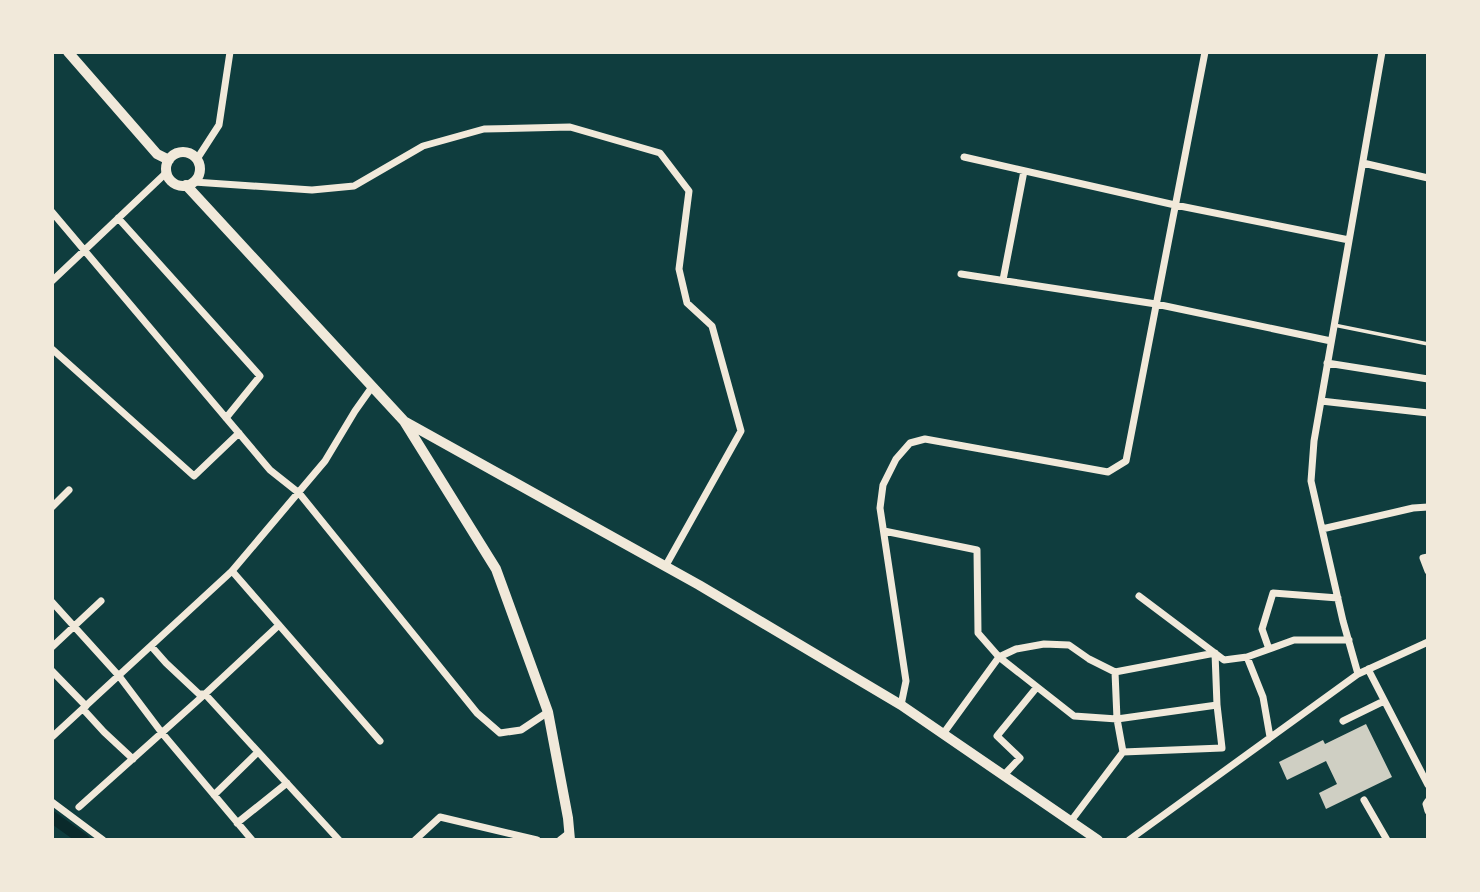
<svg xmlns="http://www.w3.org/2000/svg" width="1480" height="892" font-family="'IBM Plex Sans',sans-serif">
<rect width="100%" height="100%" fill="#0f3d3e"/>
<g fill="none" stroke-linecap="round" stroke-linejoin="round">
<path stroke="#0a2a2b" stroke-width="12" d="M52 817 84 840"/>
</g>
<path fill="#cfcfc3" d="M1366 724 1392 777 1326 809 1319 793 1337 784 1326 761 1287 780 1279 762 1323 740 1325 744Z"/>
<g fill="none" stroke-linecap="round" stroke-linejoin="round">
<path stroke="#f1e9da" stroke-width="3.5" d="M1334 325 1428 344"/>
<path stroke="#f1e9da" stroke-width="7" d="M964 157 1175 205 1349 240
M197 159 219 125 230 52
M1363 163 1428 178
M194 182 312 190 354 186 423 146 484 129 570 127 660 153 689 191 679 269 687 303 712 326 741 431 665 567
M52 212 270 470 299 493 477 713 500 733 521 730 548 712
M118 218 260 376 226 418
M961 274 1156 304 1331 341
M1003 280 1024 171
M52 281 167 172
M52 349 194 476 239 433
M1327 363 1428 379
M1321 401 1428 413
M52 507 69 490
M1322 529 1413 508 1428 507
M884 531 977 550 978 633 999 657 943 734
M1428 557 1423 558 1428 571
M232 571 380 741
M1139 596 1224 660 1247 657 1294 640H1349
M52 602 119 676 162 733 252 840
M151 646 166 663 199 694H205L279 625
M52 647 101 601
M1269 649 1262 629 1273 593 1338 598
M1215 653 1217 705 1117 719 1115 672Z
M1247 657 1263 697 1270 737
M1368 669 1428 785
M52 671 86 706
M1358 674 1343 621 1311 481 1314 441 1382 52
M901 705 906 681 880 508 883 485 896 459 910 443 925 439 1108 472 1126 461 1205 52
M83 709 104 732 133 759
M1343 721 1384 701
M52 737 232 571 325 461 355 411 372 387
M1123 752 1222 748 1217 705
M1004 775 1020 758 997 736 1037 687
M214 795 258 752
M1364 800 1387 840
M1428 801 1426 804 1428 811
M52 802 103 840
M79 807 205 694 339 840
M1071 821 1123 752 1117 719 1074 716 999 657 1016 649 1044 644 1069 645 1089 659 1115 672
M237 823 287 783
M415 840 440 817 537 840
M560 840 569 833
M1129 840 1358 674 1428 642"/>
<path stroke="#f1e9da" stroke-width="10" d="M68 52 157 154 169 160
M166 169a17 17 0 1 1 34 0a17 17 0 1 1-34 0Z
M186 185 404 421 496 569 548 712 568 818 570 840
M404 421 699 585 901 705 1098 840"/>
</g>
<rect width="1480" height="892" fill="none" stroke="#f1e9da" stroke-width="108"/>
</svg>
